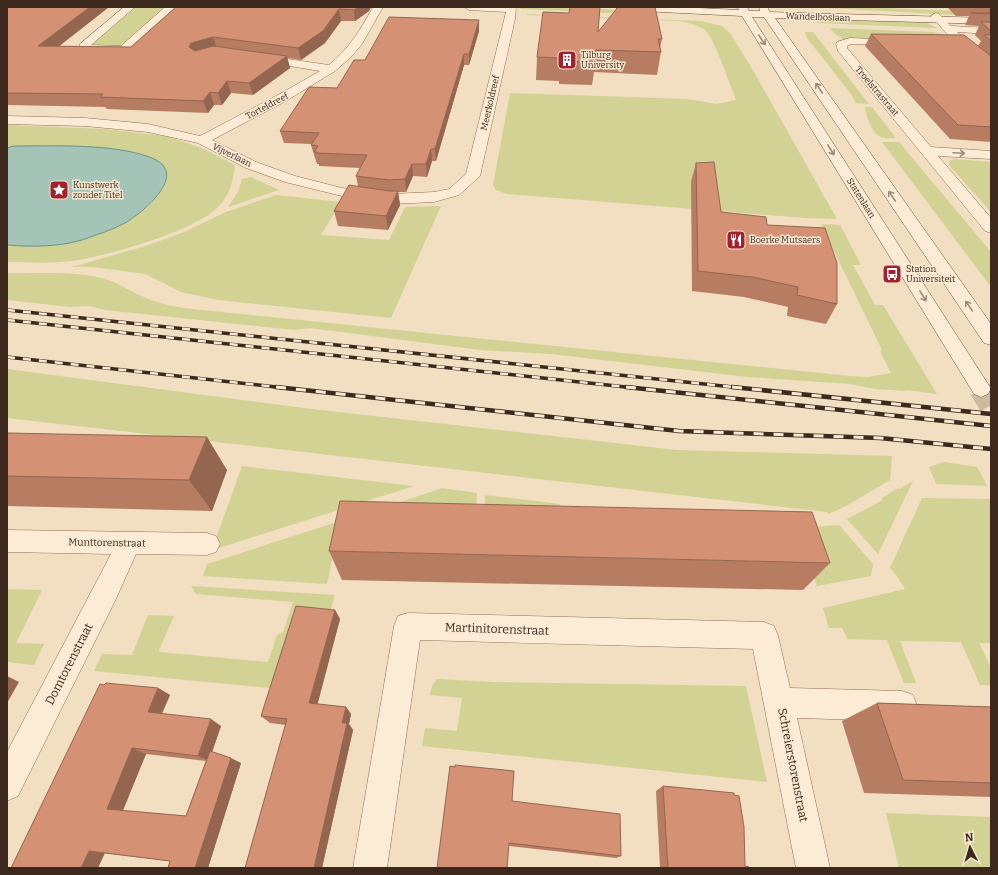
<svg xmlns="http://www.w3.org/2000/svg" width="998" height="875" font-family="Bitter,serif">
<rect width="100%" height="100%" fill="#f2dec1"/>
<path fill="#d1d294" d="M135 7H165L123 45 119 46 90 45Z
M573 7 618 10 611 13 522 9 518 8Z
M810 7H863L955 11 957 15Z
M527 14 700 21 722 26 730 33 754 72 837 219 805 218 507 194 496 190 493 185 510 93 687 99 716 104 736 100C730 85 715 40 706 31 699 25 688 23 680 21L526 15Z
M812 18 925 22 937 28 818 23Z
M830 28 933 32 941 34 944 39H843L835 34Z
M805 32H813L869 104 856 103 851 94 807 38Z
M865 107H872L896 138C892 138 886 139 883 138 871 133 867 119 865 107Z
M7 125 104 129 166 136 202 148 235 165C233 181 230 195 218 207 196 231 104 257 71 261 50 264 28 262 7 262V245C49 248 89 242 126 220 132 216 141 213 147 207 153 201 159 193 165 186L7 148Z
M882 142H899L991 252V287Z
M954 159 991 162V212L949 165V161Z
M251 177 279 190 228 207 238 192 242 179Z
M276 195 341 202 321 235 389 240 405 207 441 206 391 318 218 300 181 292 145 274 93 267H72L149 245 184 232 226 212Z
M821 224 840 225 861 265H853L875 305H883L937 394 905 390 906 391 874 389 850 384 748 377 551 354 480 350 310 328 295 330 105 310 90 306 70 307 7 300V273C40 274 73 270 105 279 119 283 131 292 144 297 159 304 175 307 192 309L850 376 868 377 891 373 880 351 882 350Z
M7 369 312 409 677 450 892 456 890 480 848 505 829 514 827 512 7 418Z
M944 462 977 467 987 486 936 484 929 467Z
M242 466 414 486 212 550Z
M913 481 878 554 847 519 883 500 882 498 898 488 900 489Z
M442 488 477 493 475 521 399 520 401 502Z
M485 495 560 504 561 523 484 522Z
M922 498 991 499V643H979L991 668V685H980L961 642 900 641 916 683H904L887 640 847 639 842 628H829L823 608 905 589 897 576 890 568Z
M340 521 327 584 203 576 207 564Z
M797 525 812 527 839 525 873 564 871 576 817 586Z
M191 586 335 595 328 618 280 689 94 671 102 654 132 655 148 615 174 616 159 650 160 652 268 662 277 635 283 632 293 602 196 594Z
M7 589 42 590 16 643 44 644 34 665 7 662Z
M437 679 494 682 746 686 767 782 422 746 425 728 457 731 462 698 430 695 432 686Z
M886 813 991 817V868H905L903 864V868H899Z"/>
<path fill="#a4c4b7" stroke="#6a9485" d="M13 146C53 146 118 143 154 159 189 175 142 213 125 223 112 230 96 235 82 240 58 247 32 247 7 245V148Z"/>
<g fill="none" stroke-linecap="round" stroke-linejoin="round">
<path stroke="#cebaa0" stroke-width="24" stroke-dasharray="24 12" stroke-linecap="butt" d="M981 389 991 405"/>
<defs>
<path id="street" d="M124 7H135L91 45 121 46 165 7H176L128 51 115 53 80 50 79 48 80 44Z
M373 7H383L362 44 351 57 335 71 286 101 212 140 256 162 295 176 342 188 391 194 434 192 449 189 466 174 506 12 469 10 464 7H516L515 19 480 176 459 195 434 202 391 204 342 196 285 182 246 168 198 143 148 132 85 126 7 124V116L85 118 148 124 200 136 278 95 320 71 259 61 255 60 253 58 255 56 259 55 329 65C351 46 359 32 373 7Z
M936 13 939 14 951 26 991 28V34L957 32 991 62V71L987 70 957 45 931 16Z
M850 38 902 40 903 42 902 44 898 45 851 44 847 46V48L931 147 991 151V159L938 156 991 218V233L985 231 838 51 836 44 837 42Z
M7 530 207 533 216 536 220 544 216 552 207 555 136 554 115 601 18 796 7 801V752L111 554 7 552Z
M408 613 764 622 774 626 778 636 790 688 902 691 913 695 917 706 913 717 902 721 797 718 830 868H796L753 649 420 640 387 868H353L394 626 398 616Z"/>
<path id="secondary" d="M615 7H678L739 10 737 7H747L749 11H760L759 7H767L770 12 799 13 991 18V24L775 18 991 324V345L984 343 764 17H752L988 384 991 388 988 394 981 397 974 394 742 16 620 10Z"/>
</defs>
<use href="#street" stroke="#8e6e56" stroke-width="1"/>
<use href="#secondary" stroke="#704f3a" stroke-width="1"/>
<use href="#street" fill="#fcecd5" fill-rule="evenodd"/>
<use href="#secondary" fill="#fcecd5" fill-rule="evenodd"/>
<defs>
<path id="rail-far1" d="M7 310 742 388
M7 320 635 388
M7 357 285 388"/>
<path id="rail" d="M276 387 679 431 880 438 991 449
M626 387 991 426
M732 387 991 414"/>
</defs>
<use href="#rail-far1" stroke="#3c281c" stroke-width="3.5"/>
<use href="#rail" stroke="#3c281c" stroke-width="4.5"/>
<use href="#rail-far1" stroke="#f9e9d2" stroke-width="2.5" stroke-dasharray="8" stroke-linecap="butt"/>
<use href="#rail" stroke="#f9e9d2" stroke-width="3" stroke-dasharray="10" stroke-linecap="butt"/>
</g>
<path fill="#b67d63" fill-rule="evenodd" d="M7 7H109L59 46 131 47 176 7H371L369 11 355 21H341L325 43 301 60 287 58 290 68 253 95 231 93 222 105H214L208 113 107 109 105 107 7 105Z
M947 7H991V142L950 139 865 46 871 34 978 46 981 41 975 35 979 26 965 25 969 16H956Z
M569 13 598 32 662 39 660 48 661 52 657 75 594 72 592 85 559 84V81L536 80 537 57Z
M479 20V31L469 65H464L436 161H432L427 177 413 176 406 192H398L400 205 388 230 338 226 334 211 358 186 356 176 360 168 319 166V164H317L315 158 311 145 312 144 284 143 280 131 337 88 365 60Z
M696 163 721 212 767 225 837 304 826 324 787 316 788 307 744 297 692 291 691 182Z
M7 433 227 470 212 511 7 506Z
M329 551 830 563 803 590 342 580Z
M335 610 340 619 317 704 346 707 351 714 349 724 353 730 322 868H245L286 725 270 723 261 716Z
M104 685 158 688 170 695 162 713 221 726 212 752 241 763 208 868H168L170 861 105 853ZM146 754 206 761 186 816 122 811Z
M877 703 991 707V797L864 793 842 721Z
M663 786 745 866 749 868H660L656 791Z
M512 801 621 856 616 858 509 846Z"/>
<path fill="#946650" d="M90 7H109L44 58 38 46Z
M358 7H371L369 11 355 21 354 10Z
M339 9 341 21 325 43 301 60 298 48Z
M479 20V31L469 65V54Z
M213 37 217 49 195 55 189 47 191 43Z
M464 54V65L436 161 435 149Z
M287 56 290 68 253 95 249 83Z
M227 81 231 93 222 105 218 93Z
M210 92 214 105 208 113 203 101Z
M431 149 432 161 427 177 426 164Z
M412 164 413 176 406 192 405 179Z
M398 191 400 205 388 230 386 216Z
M207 437 227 470 212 511 189 480Z
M335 610 340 619 316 710 309 703Z
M7 676 19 682 7 703Z
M158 688 170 695 160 718 148 712Z
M346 707 351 714 349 724 353 730 322 868H314L342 723Z
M211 719 221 726 209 761 198 756Z
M132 748 146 754 122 813 107 809Z
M231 758 241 763 208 868H195Z
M89 851 105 853 98 868H81Z"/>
<path fill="#d49173" stroke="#946650" d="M7 7H90L38 46 131 47 176 7H358L354 10 339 9 323 31 298 48 213 37 191 43 189 47 195 51 213 46 287 56 249 83 227 81 218 93 210 92 203 101 100 97 103 94 7 93Z
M570 7H600L598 32 618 7H655L662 39H658L661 52 596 50 595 62 561 61V58L537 57 543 12 569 13Z
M971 13H991V14Z
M389 17 479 20 469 54H464L435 149H431L426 164H412L405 179 389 180 356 176 367 155 316 153 317 152H314L318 146 311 145 319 133 280 131 309 87 337 88 354 60H365Z
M981 22H991V31Z
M871 34 964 35 991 56V127L958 125Z
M984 35H991V41Z
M714 162 721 212 766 217 767 225 825 228 837 263V304L797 295 798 287 752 277 698 271 696 163Z
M349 185 389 191H398L386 216 334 211Z
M7 433 207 437 189 480 7 476Z
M340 501 812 512 830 563 329 551Z
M296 606 335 610 309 703 346 707 342 723H347L314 868H245L287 719 261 716Z
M106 683 158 688 148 712 211 719 198 756 132 748 107 809 186 816 210 751 231 758 195 868H168L170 861 89 851 81 868H11L100 684 104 685Z
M877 703 991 707V783L903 780Z
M455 765 514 771 512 801 620 814 621 856 509 843 507 868H437L450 766 455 767Z
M663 786 734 793V795L739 796 744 827 745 866 749 867V868H668Z"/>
<defs><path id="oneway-shaft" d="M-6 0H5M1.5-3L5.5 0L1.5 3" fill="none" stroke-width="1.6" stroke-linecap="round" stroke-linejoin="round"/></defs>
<g stroke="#9c8a78">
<use href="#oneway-shaft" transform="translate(762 40) rotate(57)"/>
<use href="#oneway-shaft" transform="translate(819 88) rotate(-124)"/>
<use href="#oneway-shaft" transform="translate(831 150) rotate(58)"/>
<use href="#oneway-shaft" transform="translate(959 153) rotate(3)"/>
<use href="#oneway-shaft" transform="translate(892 196) rotate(-124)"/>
<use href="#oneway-shaft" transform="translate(923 296) rotate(58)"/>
<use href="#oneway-shaft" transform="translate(969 306) rotate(-125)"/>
</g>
<defs>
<symbol id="building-square" viewBox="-11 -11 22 22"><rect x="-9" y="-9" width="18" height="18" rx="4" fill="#a3202f" stroke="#f9e9d2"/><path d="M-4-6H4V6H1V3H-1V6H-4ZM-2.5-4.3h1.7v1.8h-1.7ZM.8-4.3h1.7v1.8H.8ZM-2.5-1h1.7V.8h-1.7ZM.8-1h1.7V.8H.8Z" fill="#fff"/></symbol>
<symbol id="sight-square" viewBox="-11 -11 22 22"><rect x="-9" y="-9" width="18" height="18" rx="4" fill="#a3202f" stroke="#f9e9d2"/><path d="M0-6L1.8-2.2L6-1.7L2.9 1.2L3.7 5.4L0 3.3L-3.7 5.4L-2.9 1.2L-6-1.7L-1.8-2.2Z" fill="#fff"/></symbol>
<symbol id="restaurant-square" viewBox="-11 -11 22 22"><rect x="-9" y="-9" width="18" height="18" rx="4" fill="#a3202f" stroke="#f9e9d2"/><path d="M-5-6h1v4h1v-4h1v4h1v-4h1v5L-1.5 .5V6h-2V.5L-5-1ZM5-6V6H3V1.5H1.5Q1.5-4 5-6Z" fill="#fff"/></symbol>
<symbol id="bus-square" viewBox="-11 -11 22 22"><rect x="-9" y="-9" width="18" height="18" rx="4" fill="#a3202f" stroke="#f9e9d2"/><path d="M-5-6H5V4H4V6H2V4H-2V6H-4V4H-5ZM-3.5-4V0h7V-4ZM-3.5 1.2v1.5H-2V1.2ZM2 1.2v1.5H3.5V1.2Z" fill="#fff"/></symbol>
</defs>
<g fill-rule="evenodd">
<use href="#building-square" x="556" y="49" width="22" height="22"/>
<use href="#sight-square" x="48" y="179" width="22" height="22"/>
<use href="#restaurant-square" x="725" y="229" width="22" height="22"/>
<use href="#bus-square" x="881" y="263" width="22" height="22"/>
</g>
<g text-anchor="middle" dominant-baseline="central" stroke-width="3" stroke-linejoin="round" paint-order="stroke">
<g font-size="9" fill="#3c281c" stroke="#f9e9d2">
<text transform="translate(818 17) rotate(2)">Wandelboslaan</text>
<text transform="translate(877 91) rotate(50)">Troelstrastraat</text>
<text transform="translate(490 103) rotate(-77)">Meerkoldreef</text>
<text transform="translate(267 106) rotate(-28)">Torteldreef</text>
<text transform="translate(232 155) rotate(26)">Vijverlaan</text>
<text transform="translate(861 198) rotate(58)">Statenlaan</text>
</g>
<g font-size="9" fill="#3c281c" stroke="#f9e9d2" text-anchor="start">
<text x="581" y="55">Tilburg<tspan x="581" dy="10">University</tspan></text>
<text x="73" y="185">Kunstwerk<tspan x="73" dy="10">zonder Titel</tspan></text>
<text x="750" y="240">Boerke Mutsaers</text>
<text x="906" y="269">Station<tspan x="906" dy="10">Universiteit</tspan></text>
</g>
<g font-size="10" fill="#3c281c" stroke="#f9e9d2">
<text transform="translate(107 543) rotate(1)">Munttorenstraat</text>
</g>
<g font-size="12" fill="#3c281c" stroke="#f9e9d2">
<text transform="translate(497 629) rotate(2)">Martinitorenstraat</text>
<text transform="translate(69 664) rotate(-63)">Domtorenstraat</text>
<text transform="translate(793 765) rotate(79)">Schreierstorenstraat</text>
</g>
</g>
<rect width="998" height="875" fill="none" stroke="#3c281c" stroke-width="16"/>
<g transform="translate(970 847) rotate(355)" stroke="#f9e9d2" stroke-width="3" paint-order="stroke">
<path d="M0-3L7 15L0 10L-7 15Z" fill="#3c281c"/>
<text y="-6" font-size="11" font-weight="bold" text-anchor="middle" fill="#3c281c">N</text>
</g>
</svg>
